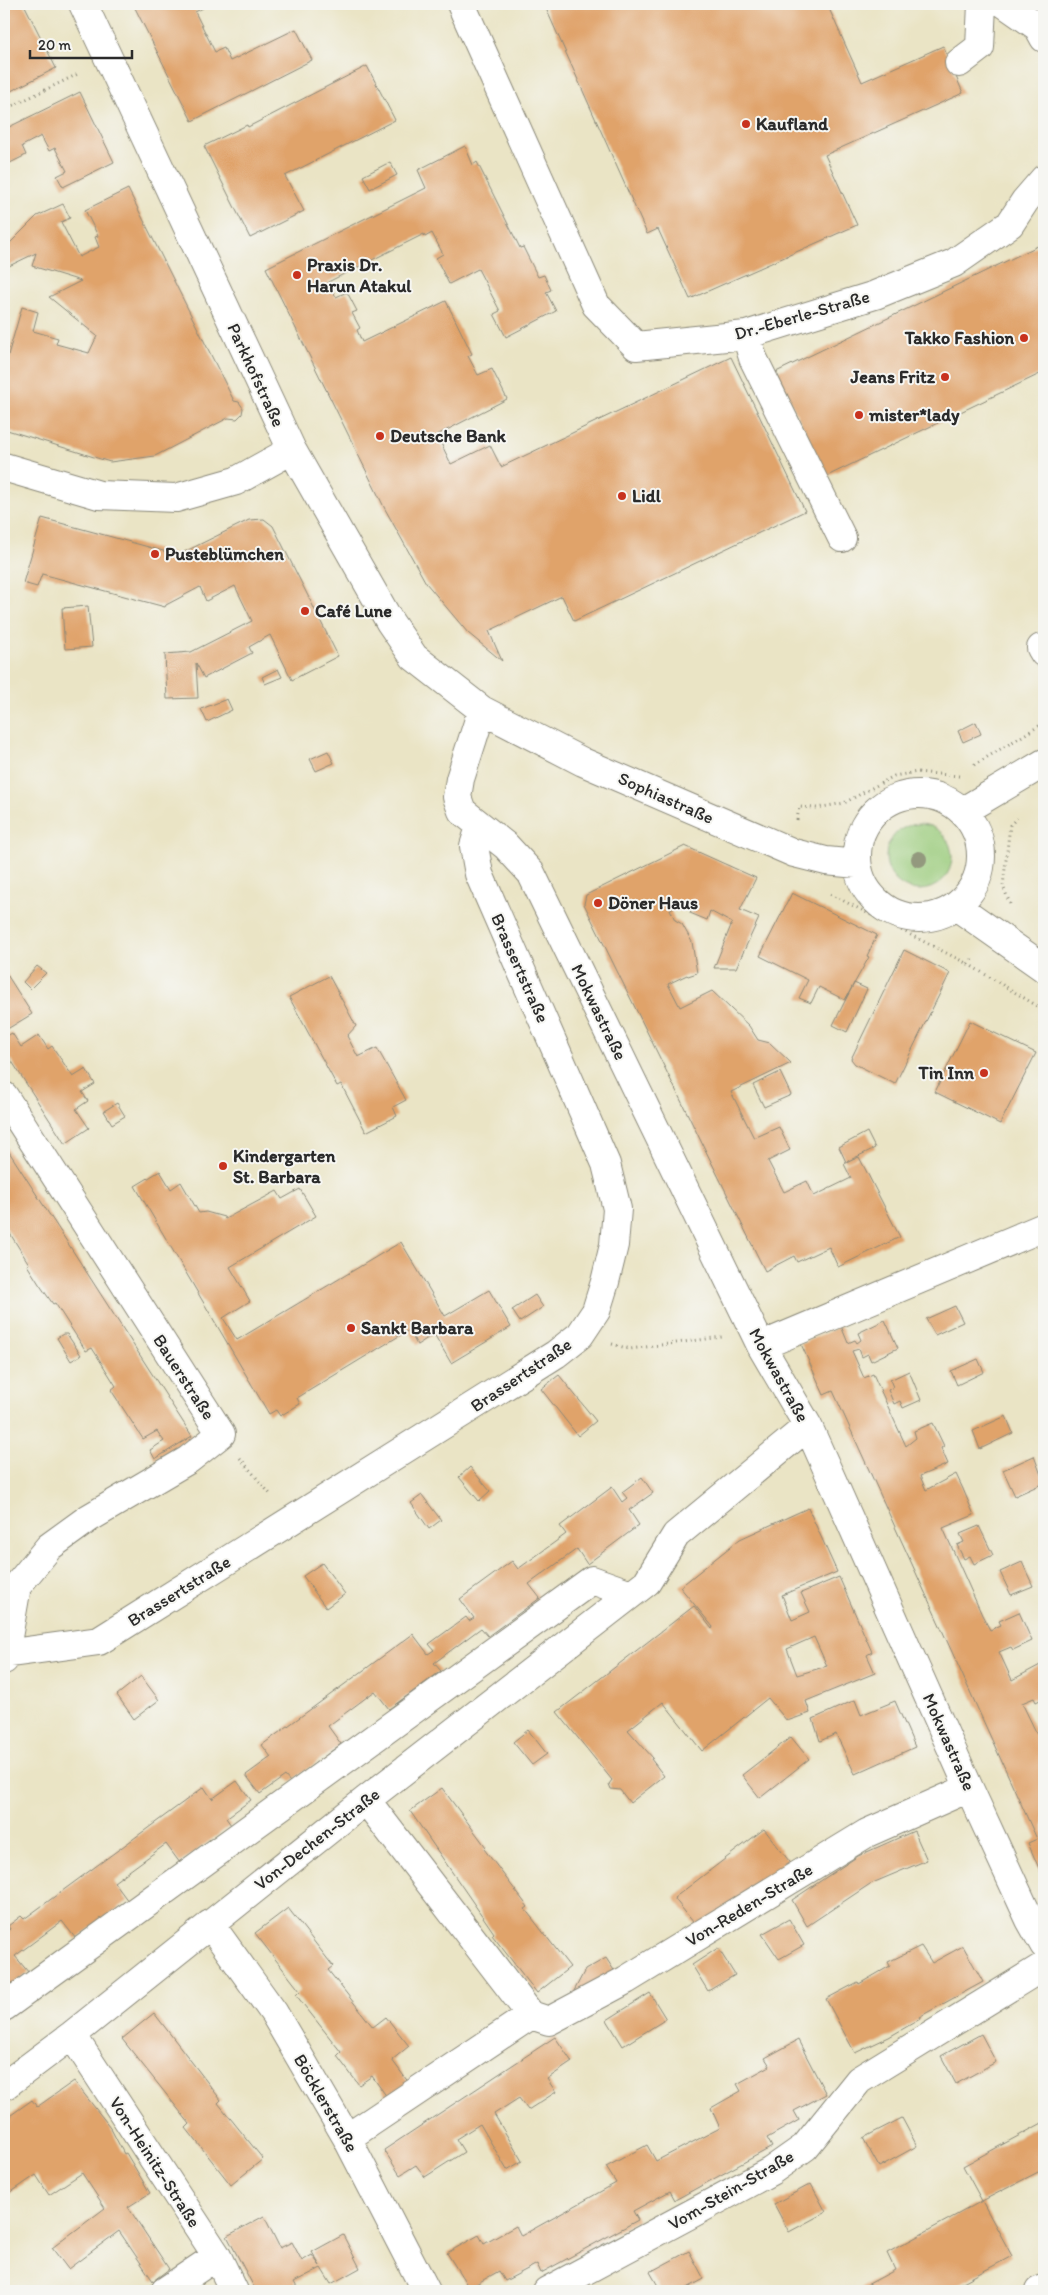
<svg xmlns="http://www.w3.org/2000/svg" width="1048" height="2295" font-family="Itim,sans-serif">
<rect width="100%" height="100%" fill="#f6f6f2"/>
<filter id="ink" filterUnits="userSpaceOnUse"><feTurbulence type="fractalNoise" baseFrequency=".02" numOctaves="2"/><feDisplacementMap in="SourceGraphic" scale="10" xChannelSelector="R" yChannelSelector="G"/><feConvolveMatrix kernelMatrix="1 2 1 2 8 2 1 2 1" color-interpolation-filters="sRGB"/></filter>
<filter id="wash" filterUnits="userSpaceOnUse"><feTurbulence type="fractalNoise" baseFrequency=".0096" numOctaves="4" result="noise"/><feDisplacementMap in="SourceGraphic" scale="20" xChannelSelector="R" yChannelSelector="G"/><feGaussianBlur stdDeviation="1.12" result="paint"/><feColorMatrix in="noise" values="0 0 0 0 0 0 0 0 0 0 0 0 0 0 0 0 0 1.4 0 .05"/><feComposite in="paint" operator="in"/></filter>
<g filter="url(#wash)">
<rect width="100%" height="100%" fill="#eae4c5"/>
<path fill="#9acb7a" stroke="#627b52" d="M886 857a33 33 0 1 1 66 0a33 33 0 1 1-66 0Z"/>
<g id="blocks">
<path fill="#e0a36a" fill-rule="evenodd" d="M4 4H24L56 68 9 92 4 82Z
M133 4H201L203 8 195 12 215 52 224 48 230 61 296 29 312 60 192 121Z
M544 4H827L862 82 943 46 963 93 825 155 857 225 690 299 658 229 647 234Z
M367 66 395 120 285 176 304 211 250 238 204 146 247 125 248 127Z
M80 92 114 162 63 187 57 176 67 171 55 148 49 151 41 136 22 146 26 155 4 166V132L8 130 7 128Z
M465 146 473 165 477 162 520 248 523 247 538 277 544 275 551 290 546 292 556 311 506 337 494 314 500 311 478 269 449 284 436 258 443 254 432 233 425 237 424 234 328 282 336 297 347 292 357 311 352 313 360 328 357 330 362 342 446 301 472 354 468 356 478 375 492 369 507 399 437 435 451 464 490 445 501 467 731 357 805 511 574 621 562 596 489 631 502 661 468 633 426 583 385 509 266 268 426 188 418 170Z
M390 162 397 175 370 189 363 176Z
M128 189 234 401 239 402 243 408 242 414 237 419 228 418 155 456 110 462 4 429V361L6 362 22 307 38 312 33 331 58 338 56 344 89 353 97 336 49 297 81 281 32 266 36 253 9 266 4 262V249L37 216 63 204 70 218 61 222 79 257 99 247 95 237 98 236 85 210Z
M1044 243V372L827 476 776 372Z
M42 518 178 555 249 520 264 519 273 526 338 656 292 680 270 635 249 647 252 653 204 678 196 663 198 698 167 699 165 654 191 652 252 621 235 586 206 601 200 587 166 605 165 607 42 574 37 587 23 583Z
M88 606 92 647 65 649 62 608Z
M278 669 282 677 265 684 262 677Z
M227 699 232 710 207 722 201 709Z
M976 722 981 734 963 742 958 731Z
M328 751 334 763 316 771 310 759Z
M685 846 756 878 740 910 759 918 736 968H714L732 923 710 911 707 920 690 913 693 904 687 901 670 909 675 920 682 924 692 942 697 973 688 976 687 975 668 984 680 1007 712 991 749 1026 758 1040 770 1043 791 1063 731 1092 754 1138 779 1127 790 1150 768 1161 784 1192 807 1181 814 1196 851 1178 844 1164 859 1157 900 1237 838 1267 829 1247 797 1262 794 1256 765 1271 584 904 586 895Z
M792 893 877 935 867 956 869 957 845 1000 819 987 811 1003 799 998 808 980 760 956Z
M904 950 950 973 895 1084 855 1064 851 1059Z
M37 966 46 973 30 989 23 982Z
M4 970 32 1014 4 1031Z
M329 976 356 1026 347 1036 358 1057 377 1048 406 1100 393 1107 397 1116 366 1132 341 1084 337 1086 289 997Z
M854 983 867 989 847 1032 833 1025Z
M970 1021 1036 1053 1000 1124 935 1092Z
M12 1033 21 1047 39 1035 48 1049 52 1046 73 1077 86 1069 95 1084 82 1092 88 1101 76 1109 89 1128 65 1144 4 1049V1034L5 1037Z
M780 1072 791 1095 764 1107 753 1085Z
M117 1103 125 1116 112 1124 104 1111Z
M867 1132 875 1148 846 1162 839 1147Z
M4 1144 192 1436 155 1459 150 1450 164 1441 161 1437 157 1431 143 1439 111 1390 116 1386 92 1348 86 1351 55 1303 53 1304 39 1284 27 1265 29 1264 4 1224Z
M160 1171 171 1189 181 1182 199 1213 206 1212 224 1217 225 1219 277 1191 282 1199 300 1189 316 1216 230 1267 250 1301 223 1318 237 1340 401 1242 445 1316 489 1290 511 1327 451 1363 434 1334 417 1345 409 1330 297 1398 300 1404 280 1416 276 1410 269 1414 135 1186Z
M535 1295 543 1307 520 1322 512 1310Z
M955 1306 963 1322 935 1335 926 1319Z
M885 1320 898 1348 871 1361 868 1354 862 1357 859 1349 852 1351 864 1378 873 1374 906 1446 916 1438 914 1431 933 1423 944 1446 941 1448 948 1464 920 1476 926 1490 956 1474 963 1489 974 1515 943 1528 982 1615 990 1630 1001 1625 999 1621 1019 1612 1032 1641 1013 1650 1011 1647 999 1652 1012 1680 1042 1664 1044 1669V1698L1036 1702 1034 1698 1022 1703 1037 1734 1044 1731V1880L1028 1843 1037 1839 927 1597 833 1391 824 1395 801 1344 841 1326 848 1343 855 1340 857 1343 861 1340 858 1333Z
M63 1334H67L81 1355 71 1361 57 1338Z
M978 1359 984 1372 957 1385 951 1371Z
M909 1371 921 1400 903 1408 900 1401 894 1404 888 1390 893 1387 890 1380Z
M559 1375 596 1421 578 1436 541 1389Z
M1006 1416 1013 1433 980 1449 973 1431Z
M1034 1456 1044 1483 1015 1496 1003 1470Z
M470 1467 490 1491 479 1501 459 1477Z
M642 1477 653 1493 629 1510 639 1525 587 1564 577 1549 529 1584 540 1598 488 1636 481 1628 434 1663 441 1671 389 1709 375 1691 328 1726 341 1744 290 1782 285 1776 260 1794 246 1775 271 1757 262 1745 413 1634 428 1654 434 1650 429 1644 466 1617 469 1621 474 1618 460 1599 512 1561 518 1569 566 1534 560 1526 612 1487 622 1502 627 1498 622 1492Z
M422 1495 441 1520 429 1529 411 1503Z
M808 1508 837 1572 782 1595 792 1620 810 1612 801 1593 839 1577 872 1652 867 1655 875 1673 806 1701 810 1713 787 1721 768 1698 702 1751 663 1702 628 1730 653 1758 651 1759 664 1776 630 1803 620 1790 611 1789 609 1784 612 1780 557 1712 694 1606 712 1629 713 1627 680 1587 740 1539ZM814 1637 827 1666 797 1675 787 1649Z
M979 1526 993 1555 974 1564 970 1556 964 1559 957 1545 964 1542 960 1534Z
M1022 1562 1033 1586 1011 1595 1000 1572Z
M322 1563 345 1594 326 1608 303 1576Z
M141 1676 159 1700 134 1719 117 1695Z
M855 1700 861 1715 895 1701 915 1747 855 1774 836 1734 820 1741 813 1719Z
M528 1730 547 1754 532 1765 513 1742Z
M791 1737 809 1759 760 1798 742 1775Z
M237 1781 251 1800 226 1818 231 1825 180 1863 166 1844 114 1882 128 1901 76 1939 62 1921 15 1956 29 1973 4 1992V1934L10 1929 8 1926 21 1916 24 1919 204 1787 212 1799Z
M442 1788 486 1847 484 1849 528 1907 525 1909 570 1967 537 1993 492 1935 494 1933 410 1811Z
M764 1829 793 1866 697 1927 674 1898Z
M914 1831 927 1860 870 1884 807 1926 792 1900 858 1856Z
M288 1908 333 1966 328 1970 373 2027 386 2017 409 2046 392 2060 409 2083 387 2097 372 2076 359 2085 337 2056 341 2052 296 1995 300 1991 255 1933Z
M789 1919 804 1945 779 1959 762 1934Z
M921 1946 932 1963 963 1946 983 1982 919 2017 920 2019 889 2037 855 2053 826 1999 858 1982 859 1984 890 1966 888 1962Z
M718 1948 735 1975 708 1991 692 1965Z
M606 1958 617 1975 579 1999 574 1991 585 1970Z
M650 1993 666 2019 623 2046 607 2020Z
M154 2013 221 2100 218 2103 263 2159 231 2185 186 2128 190 2124 122 2039Z
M981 2034 996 2062 956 2084 941 2056Z
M555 2037 572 2062 547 2079 556 2092 528 2110 519 2098 494 2114 522 2161 507 2170 480 2124 456 2139 464 2152 425 2177 416 2165 400 2175 384 2150Z
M798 2040 826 2094 794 2111 799 2120 767 2138 772 2147 675 2200 670 2191 633 2211 638 2220 541 2273 537 2264 505 2281 499 2271 469 2288 447 2253 479 2235 484 2244 516 2226 521 2236 616 2183 606 2167 647 2145 656 2161 720 2128 711 2108 741 2091 737 2084 770 2066 765 2058Z
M74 2081 110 2127 124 2154 126 2153 150 2193 128 2207 169 2269 153 2281 119 2231 68 2269 52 2248 105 2208 82 2173 49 2195 36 2175 10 2193 4 2184V2120L32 2100 37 2107Z
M902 2118 917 2146 879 2167 863 2138Z
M1044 2122V2169L982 2201 963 2166Z
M811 2184 826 2212 789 2232 774 2204Z
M982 2201 1012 2256 946 2291H859L861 2288 895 2270 887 2253Z
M264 2216 280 2248 292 2242 302 2261 312 2255 320 2266 312 2252 343 2235 360 2268 331 2284 321 2268 294 2282 299 2291H256L227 2236Z
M689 2251 704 2279 682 2291H661L650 2272Z"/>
</g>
</g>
<g filter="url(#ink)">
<use href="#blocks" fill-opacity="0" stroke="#8a8878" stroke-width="1"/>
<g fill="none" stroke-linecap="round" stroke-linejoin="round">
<defs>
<path id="minor" d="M83 4 292 450 390 622 414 657 482 710 583 762 794 853 826 861 857 864
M461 4 596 305 636 346 746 335 875 295 954 263 1010 224 1025 201 1044 179
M1005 4 1038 27 1044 38
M959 63 980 47 982 4
M746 335 753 358 842 538
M4 467 99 495 176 498 236 481 292 450
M1041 648 1044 653
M482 710 460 779 457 797 462 811 506 846 531 873 761 1346 808 1426 969 1788 1030 1920 1044 1945
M857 856a62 62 0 1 1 124 0a62 62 0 1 1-124 0Z
M963 811 1044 763
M956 906 1044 968
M4 1096 221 1434 188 1460 89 1518 49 1547 17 1586 4 1660
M761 1346 1044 1227
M4 1654 99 1641 556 1354 580 1335 596 1311 605 1282 614 1245 617 1209 606 1164 479 874 474 846 480 827
M210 1924 274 2013 347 2138 426 2291
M4 2007 592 1580 631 1594
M531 2015 549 2021 626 1980 867 1833 969 1788
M72 2035 217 2256 234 2291
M4 2086 72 2035 366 1800 647 1582 676 1535 808 1426
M347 2138 531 2015 366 1800
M165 2291 217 2256
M547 2291 771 2171 805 2147 859 2080 1044 1966
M1039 2291 1044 2289"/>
</defs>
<use href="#minor" stroke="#8a8878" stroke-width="30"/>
<path stroke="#8a8878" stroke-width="3" stroke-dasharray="1 4" stroke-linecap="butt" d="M4 110 80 73
M974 765 1044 723
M797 820 799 807 817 808 844 803 894 776 917 772 959 776
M830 894 968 964 974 957
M1010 904 1003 886 1010 825 1017 818
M968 964 1044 1010
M612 1344 630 1349 722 1337
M240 1458 271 1495"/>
<use href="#minor" stroke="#fff" stroke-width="28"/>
</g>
<circle fill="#93997e" cx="919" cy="859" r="8"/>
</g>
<g fill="#c8321e" stroke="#f6f6f2" stroke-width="2">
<circle cx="746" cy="124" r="5"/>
<circle cx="297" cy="275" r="5"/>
<circle cx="1024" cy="338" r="5"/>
<circle cx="945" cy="377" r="5"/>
<circle cx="859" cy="415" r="5"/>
<circle cx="380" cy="436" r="5"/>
<circle cx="622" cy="496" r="5"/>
<circle cx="155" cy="554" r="5"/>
<circle cx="305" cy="611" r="5"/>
<circle cx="598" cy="903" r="5"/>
<circle cx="984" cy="1073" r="5"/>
<circle cx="223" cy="1166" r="5"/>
<circle cx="351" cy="1328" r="5"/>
</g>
<g text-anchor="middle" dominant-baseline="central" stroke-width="4" stroke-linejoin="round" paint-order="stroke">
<g font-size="18" font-weight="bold" fill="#2b2b2b" stroke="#f6f6f2" text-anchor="start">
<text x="756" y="124">Kaufland</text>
<text x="307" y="265">Praxis Dr.<tspan x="307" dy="21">Harun Atakul</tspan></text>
<text x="1014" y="338" text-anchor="end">Takko Fashion</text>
<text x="935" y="377" text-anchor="end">Jeans Fritz</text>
<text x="869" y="415">mister*lady</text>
<text x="390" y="436">Deutsche Bank</text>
<text x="632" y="496">Lidl</text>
<text x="165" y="554">Pusteblümchen</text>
<text x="315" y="611">Café Lune</text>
<text x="608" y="903">Döner Haus</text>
<text x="974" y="1073" text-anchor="end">Tin Inn</text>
<text x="233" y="1156">Kindergarten<tspan x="233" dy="21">St. Barbara</tspan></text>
<text x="361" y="1328">Sankt Barbara</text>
</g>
<g font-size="18" fill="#2b2b2b" stroke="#f6f6f2">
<text transform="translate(802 315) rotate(-16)">Dr.-Eberle-Straße</text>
<text transform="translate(256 375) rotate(65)">Parkhofstraße</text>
<text transform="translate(666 798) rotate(24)">Sophiastraße</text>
<text transform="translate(520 968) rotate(66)">Brassertstraße</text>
<text transform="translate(599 1012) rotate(64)">Mokwastraße</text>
<text transform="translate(521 1375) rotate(-34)">Brassertstraße</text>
<text transform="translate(779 1375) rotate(61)">Mokwastraße</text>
<text transform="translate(184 1377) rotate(57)">Bauerstraße</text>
<text transform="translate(179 1591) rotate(-32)">Brassertstraße</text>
<text transform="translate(949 1742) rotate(66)">Mokwastraße</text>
<text transform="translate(317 1839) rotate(-38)">Von-Dechen-Straße</text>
<text transform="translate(749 1905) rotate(-31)">Von-Reden-Straße</text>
<text transform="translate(326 2103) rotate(60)">Böcklerstraße</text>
<text transform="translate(155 2162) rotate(57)">Von-Heinitz-Straße</text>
<text transform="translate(731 2190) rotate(-30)">Vom-Stein-Straße</text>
</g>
</g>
<rect width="1048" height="2295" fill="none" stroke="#f6f6f2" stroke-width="20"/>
<path d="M30 50v8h102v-8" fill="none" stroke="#2b2b2b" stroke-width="2.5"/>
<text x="38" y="50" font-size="15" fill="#2b2b2b" stroke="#f6f6f2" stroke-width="4" paint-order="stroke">20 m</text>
</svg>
